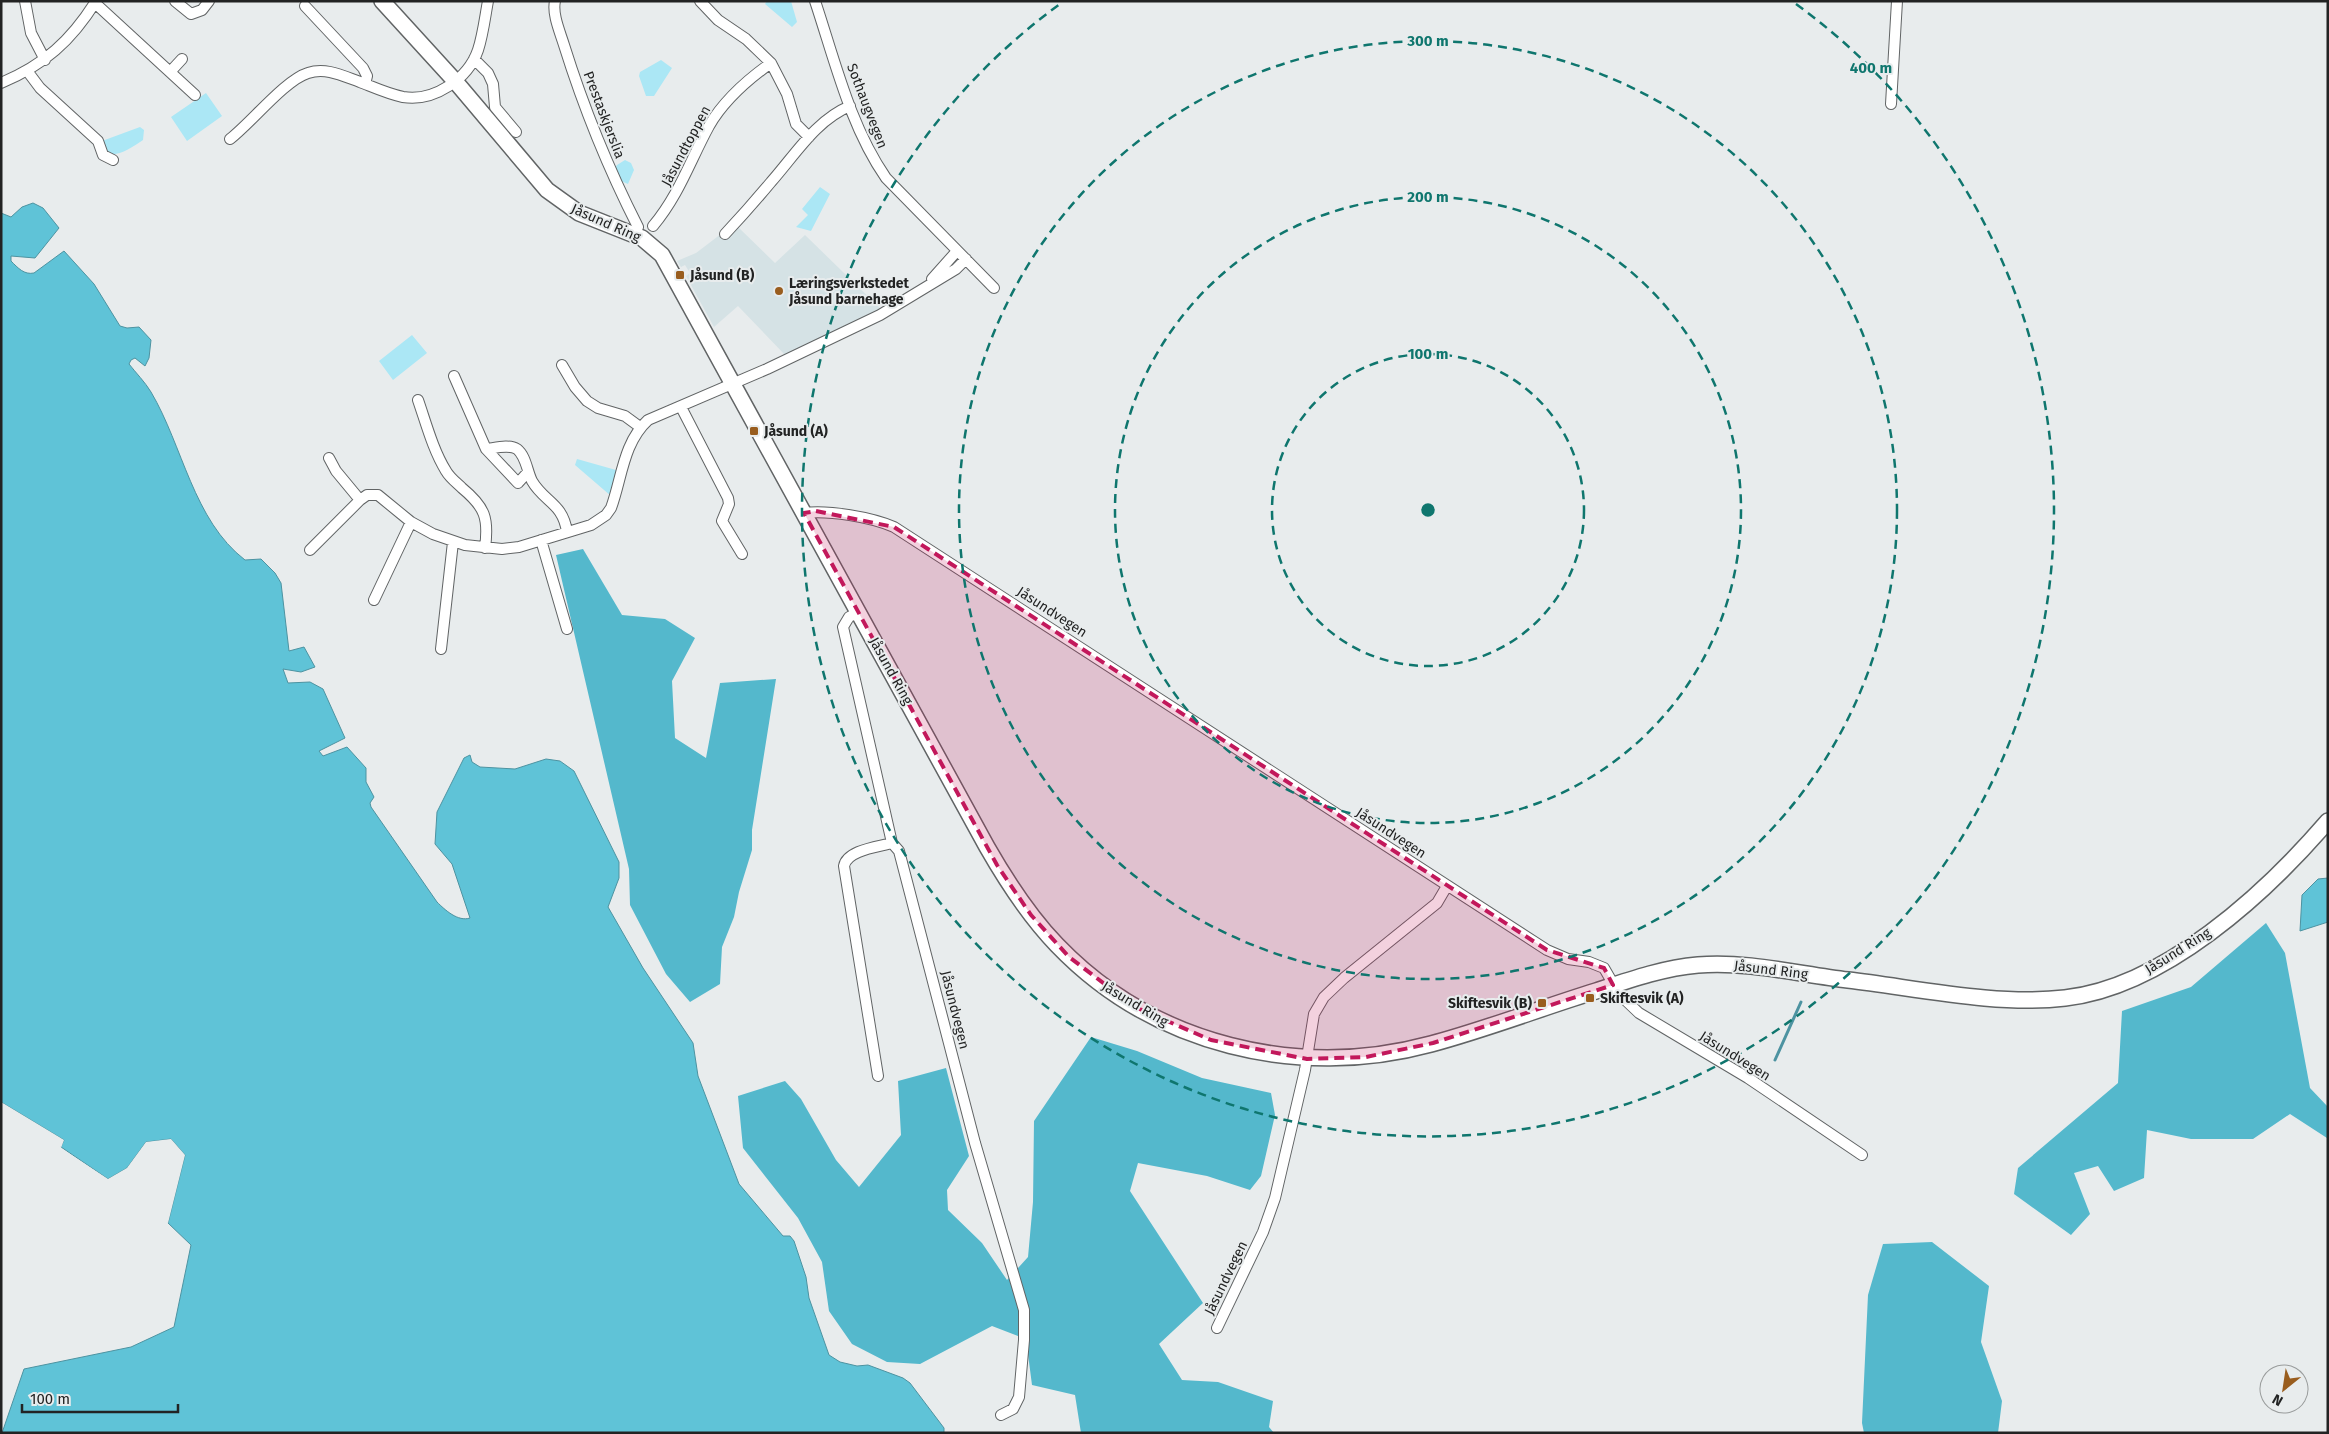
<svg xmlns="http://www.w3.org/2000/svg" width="2329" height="1434" font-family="'Fira Sans',sans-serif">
<rect width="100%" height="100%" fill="#e8eced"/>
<path fill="#d5e2e5" d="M738 227 775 263 805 235 881 309 837 333 786 356 738 306 714 327 686 276 690 273 685 265 681 267 677 261 696 253 721 234 727 239Z"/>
<path fill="#abe7f5" d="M767 1H791L797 22 792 27 765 4Z
M661 60 672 68 654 96H646L639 76 640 72Z
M206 93 222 116 187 141 171 117Z
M140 127 144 130 143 140C132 147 121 156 107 154L102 141Z
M625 160 631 163 634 170 628 184 621 181 615 168 617 165Z
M820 187 830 194 811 231 796 227 808 215 802 209Z
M412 335 427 353 393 380 379 361Z
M577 459 616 470 611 496 575 465Z"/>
<path fill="#54b8cc" d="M583 549 622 615 665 619 695 638 672 681 675 738 706 758 720 683 776 679 752 830V850L739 892 734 917 722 947 720 984 690 1002 666 974 630 905 629 869 556 555Z
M2266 923 2285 953 2310 1088 2328 1107 2327 1138 2290 1114 2253 1139H2191L2147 1130 2144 1178 2114 1191 2098 1166 2074 1173 2090 1214 2071 1235 2014 1194 2018 1168 2118 1083 2122 1011 2191 987Z
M1091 1037 1137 1051 1202 1078 1271 1093 1275 1115 1261 1176 1250 1190 1207 1176 1138 1163 1130 1191 1203 1303 1159 1344 1182 1380 1218 1382 1273 1401 1269 1427 1274 1433H1081L1075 1395 1032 1385 1026 1339 992 1326 920 1364 887 1362 852 1344 829 1311 822 1262 798 1218 743 1148 738 1096 785 1081 801 1099 836 1160 859 1187 901 1135 898 1081 946 1068 969 1156 947 1190 948 1210 982 1243 1007 1280 1028 1257 1033 1202 1034 1121Z
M1932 1242 1989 1286 1981 1342 2002 1401 1998 1433H1864L1862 1423 1868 1295 1883 1244Z"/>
<path fill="#5fc3d7" stroke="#4d93a1" d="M33 203 43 208 59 228 35 258 11 256V261C18 268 24 275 34 273L64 251 94 284 120 326 127 328 139 327 151 340 149 358 145 366 135 358 131 360 129 364C136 373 145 382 151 392 183 446 193 520 245 560L261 559 275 573 281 583 289 651 304 647 315 667 301 672 283 669 288 683 310 682 323 689 345 738 319 751 323 756 347 747 366 768V782L374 797 370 803 371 807 437 902C445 910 458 922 470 918L452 864 435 844 437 812 464 758 470 755 472 762 480 767 515 769 546 759 560 761 574 771 619 862V878L608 907 643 968 693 1043 698 1076 739 1184 783 1236H790L794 1241 806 1277 809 1298 829 1355 840 1362 857 1366 868 1365 903 1378 910 1383 944 1428V1433H2L24 1369 131 1347 174 1327 191 1245 168 1223 185 1155 171 1139 146 1142 127 1168 108 1179 61 1147 64 1140 1 1102V213L11 217 22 207Z
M2328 878V922L2300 931 2302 895 2318 879Z"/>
<path fill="#e8eced" d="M1 1102 64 1140 61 1148 108 1179 127 1168 146 1142 171 1139 185 1155 168 1223 165 1222 182 1155 170 1142 147 1144 129 1170 107 1182 60 1149 61 1141 1 1105Z"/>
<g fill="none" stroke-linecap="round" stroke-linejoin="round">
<path stroke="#4d93a1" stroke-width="3" d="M1775 1060 1801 1002"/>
<defs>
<path id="minor" d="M25 1 31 33 45 60
M175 1 191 14 202 10 209 1
M555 1C552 14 560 32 564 45 584 109 608 168 638 227L635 235
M700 1 718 20 746 39 771 63 787 94 796 124 809 137
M815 1C835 61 850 126 886 178L994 288
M95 3 195 95
M305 6 363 68 367 76 365 84
M474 59 488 73 493 84 495 107 516 132
M28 72 40 88 98 141 103 155 113 160
M170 72 182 59
M1 83C44 65 71 41 96 1
M1891 104 1897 1
M230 139C251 123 285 80 308 73 326 67 343 76 360 82 373 87 388 94 403 97 434 102 468 79 478 50 483 35 485 17 488 1
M653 226C679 195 690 161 709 126 724 100 747 80 771 63
M725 234C741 217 756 200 771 182 795 155 816 120 850 106
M932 279 957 251
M562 365 575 387 587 401 598 408 625 416 640 427
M454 376 486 449 518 483 528 472
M418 400C426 423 433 450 446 471 450 478 457 483 462 488 485 507 489 518 485 548
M681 407 728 498 729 504 722 521 742 554
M486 449C495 448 509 444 517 449 526 456 527 471 532 481 544 502 563 503 567 532
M329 458 336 471 360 500
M804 513C829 510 871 517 894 527L1547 950 1568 959 1589 962 1604 968 1619 994 1639 1013 1748 1078 1862 1155
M541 540 567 629
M310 550 360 500 367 495H378L411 522 433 534 465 545 502 549 519 547 591 525 606 515 611 508C622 478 623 443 648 420L767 369 880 315 956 269 966 259
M374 600 411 522
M859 612 849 617 843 627 892 843 899 851 975 1143 1024 1310V1340L1019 1397 1013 1409 1001 1415
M441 649 453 542
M878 1076 844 866C847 850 878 847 892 843
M1217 1328 1263 1232 1275 1198 1305 1070 1314 1014 1324 997 1344 978 1437 903 1447 886"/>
<path id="secondary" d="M382 1 455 81 547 190 579 213 642 238 662 255 987 847C1007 882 1029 916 1057 945 1153 1045 1298 1080 1431 1044 1487 1029 1541 1008 1596 991 1629 980 1663 968 1698 965 1748 961 1798 974 1848 980 1916 988 1997 1006 2065 998 2164 987 2265 894 2328 821"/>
</defs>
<use href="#minor" stroke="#616465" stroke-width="12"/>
<use href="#secondary" stroke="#616465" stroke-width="18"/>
<use href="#minor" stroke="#fff" stroke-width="10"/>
<use href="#secondary" stroke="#fff" stroke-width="15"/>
</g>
<path fill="#c2185b" fill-opacity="0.2" stroke="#c2185b" stroke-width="4" stroke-dasharray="10 6" stroke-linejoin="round" d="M816 511 894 527 1547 950 1604 968 1613 985 1433 1043 1366 1057 1307 1059 1211 1040 1135 1007 1069 957 1031 915 997 865 804 513Z"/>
<g fill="none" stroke="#0f766e" stroke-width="2.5" stroke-dasharray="9 6">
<circle cx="1428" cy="510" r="156"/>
<circle cx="1428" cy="510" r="313"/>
<circle cx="1428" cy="510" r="469"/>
<path d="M1796 4A626 626 0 1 1 1060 4"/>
</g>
<g fill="#995d1e" stroke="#e8eced" stroke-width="2">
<rect x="675" y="270" width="10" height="10" rx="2.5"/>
<circle cx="779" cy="291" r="5"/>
<rect x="749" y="426" width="10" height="10" rx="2.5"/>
<rect x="1585" y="993" width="10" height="10" rx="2.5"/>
<rect x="1537" y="998" width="10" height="10" rx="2.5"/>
</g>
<g text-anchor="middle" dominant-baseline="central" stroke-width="4" stroke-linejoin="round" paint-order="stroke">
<g font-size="14" fill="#222323" stroke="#e8eced">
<text transform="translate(867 106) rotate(69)">Sothaugvegen</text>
<text transform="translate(604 115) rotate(69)">Prestaskjerslia</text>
<text transform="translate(686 146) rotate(-62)">Jåsundtoppen</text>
<text transform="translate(606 223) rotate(24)">Jåsund Ring</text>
<text transform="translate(1052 612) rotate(33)">Jåsundvegen</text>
<text transform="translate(891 671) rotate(61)">Jåsund Ring</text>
<text transform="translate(1391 833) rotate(33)">Jåsundvegen</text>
<text transform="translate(2178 951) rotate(-32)">Jåsund Ring</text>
<text transform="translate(1771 970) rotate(7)">Jåsund Ring</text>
<text transform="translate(1135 1004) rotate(31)">Jåsund Ring</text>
<text transform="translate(955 1010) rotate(76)">Jåsundvegen</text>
<text transform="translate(1735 1056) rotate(32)">Jåsundvegen</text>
<text transform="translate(1226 1278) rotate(-64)">Jåsundvegen</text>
</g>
<g font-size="14" font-weight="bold" fill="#222323" stroke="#e8eced" text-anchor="start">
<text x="690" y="275">Jåsund (B)</text>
<text x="789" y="283">Læringsverkstedet<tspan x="789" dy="16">Jåsund barnehage</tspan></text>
<text x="764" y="431">Jåsund (A)</text>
<text x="1600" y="998">Skiftesvik (A)</text>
<text x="1532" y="1003" text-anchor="end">Skiftesvik (B)</text>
</g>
</g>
<circle cx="1428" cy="510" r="8" fill="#0f766e" stroke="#e8eced" stroke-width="2.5"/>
<g font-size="15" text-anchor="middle" font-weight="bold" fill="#0f766e" stroke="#e8eced" stroke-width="4" stroke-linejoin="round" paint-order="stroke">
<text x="1428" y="46">300 m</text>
<text x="1871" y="73">400 m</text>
<text x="1428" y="202">200 m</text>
<text x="1428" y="359">100 m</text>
</g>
<rect width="2329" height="1434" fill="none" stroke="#222323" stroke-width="5"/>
<g transform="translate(2284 1389) rotate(210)"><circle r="24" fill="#e8eced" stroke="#999c9c"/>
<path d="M0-4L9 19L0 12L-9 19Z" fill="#995d1e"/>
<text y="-8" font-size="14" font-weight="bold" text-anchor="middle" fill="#222323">N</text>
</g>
<path d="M22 1404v8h156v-8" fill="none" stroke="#222323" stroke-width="2.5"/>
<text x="30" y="1404" font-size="15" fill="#222323" stroke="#e8eced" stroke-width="4" paint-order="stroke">100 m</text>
</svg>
